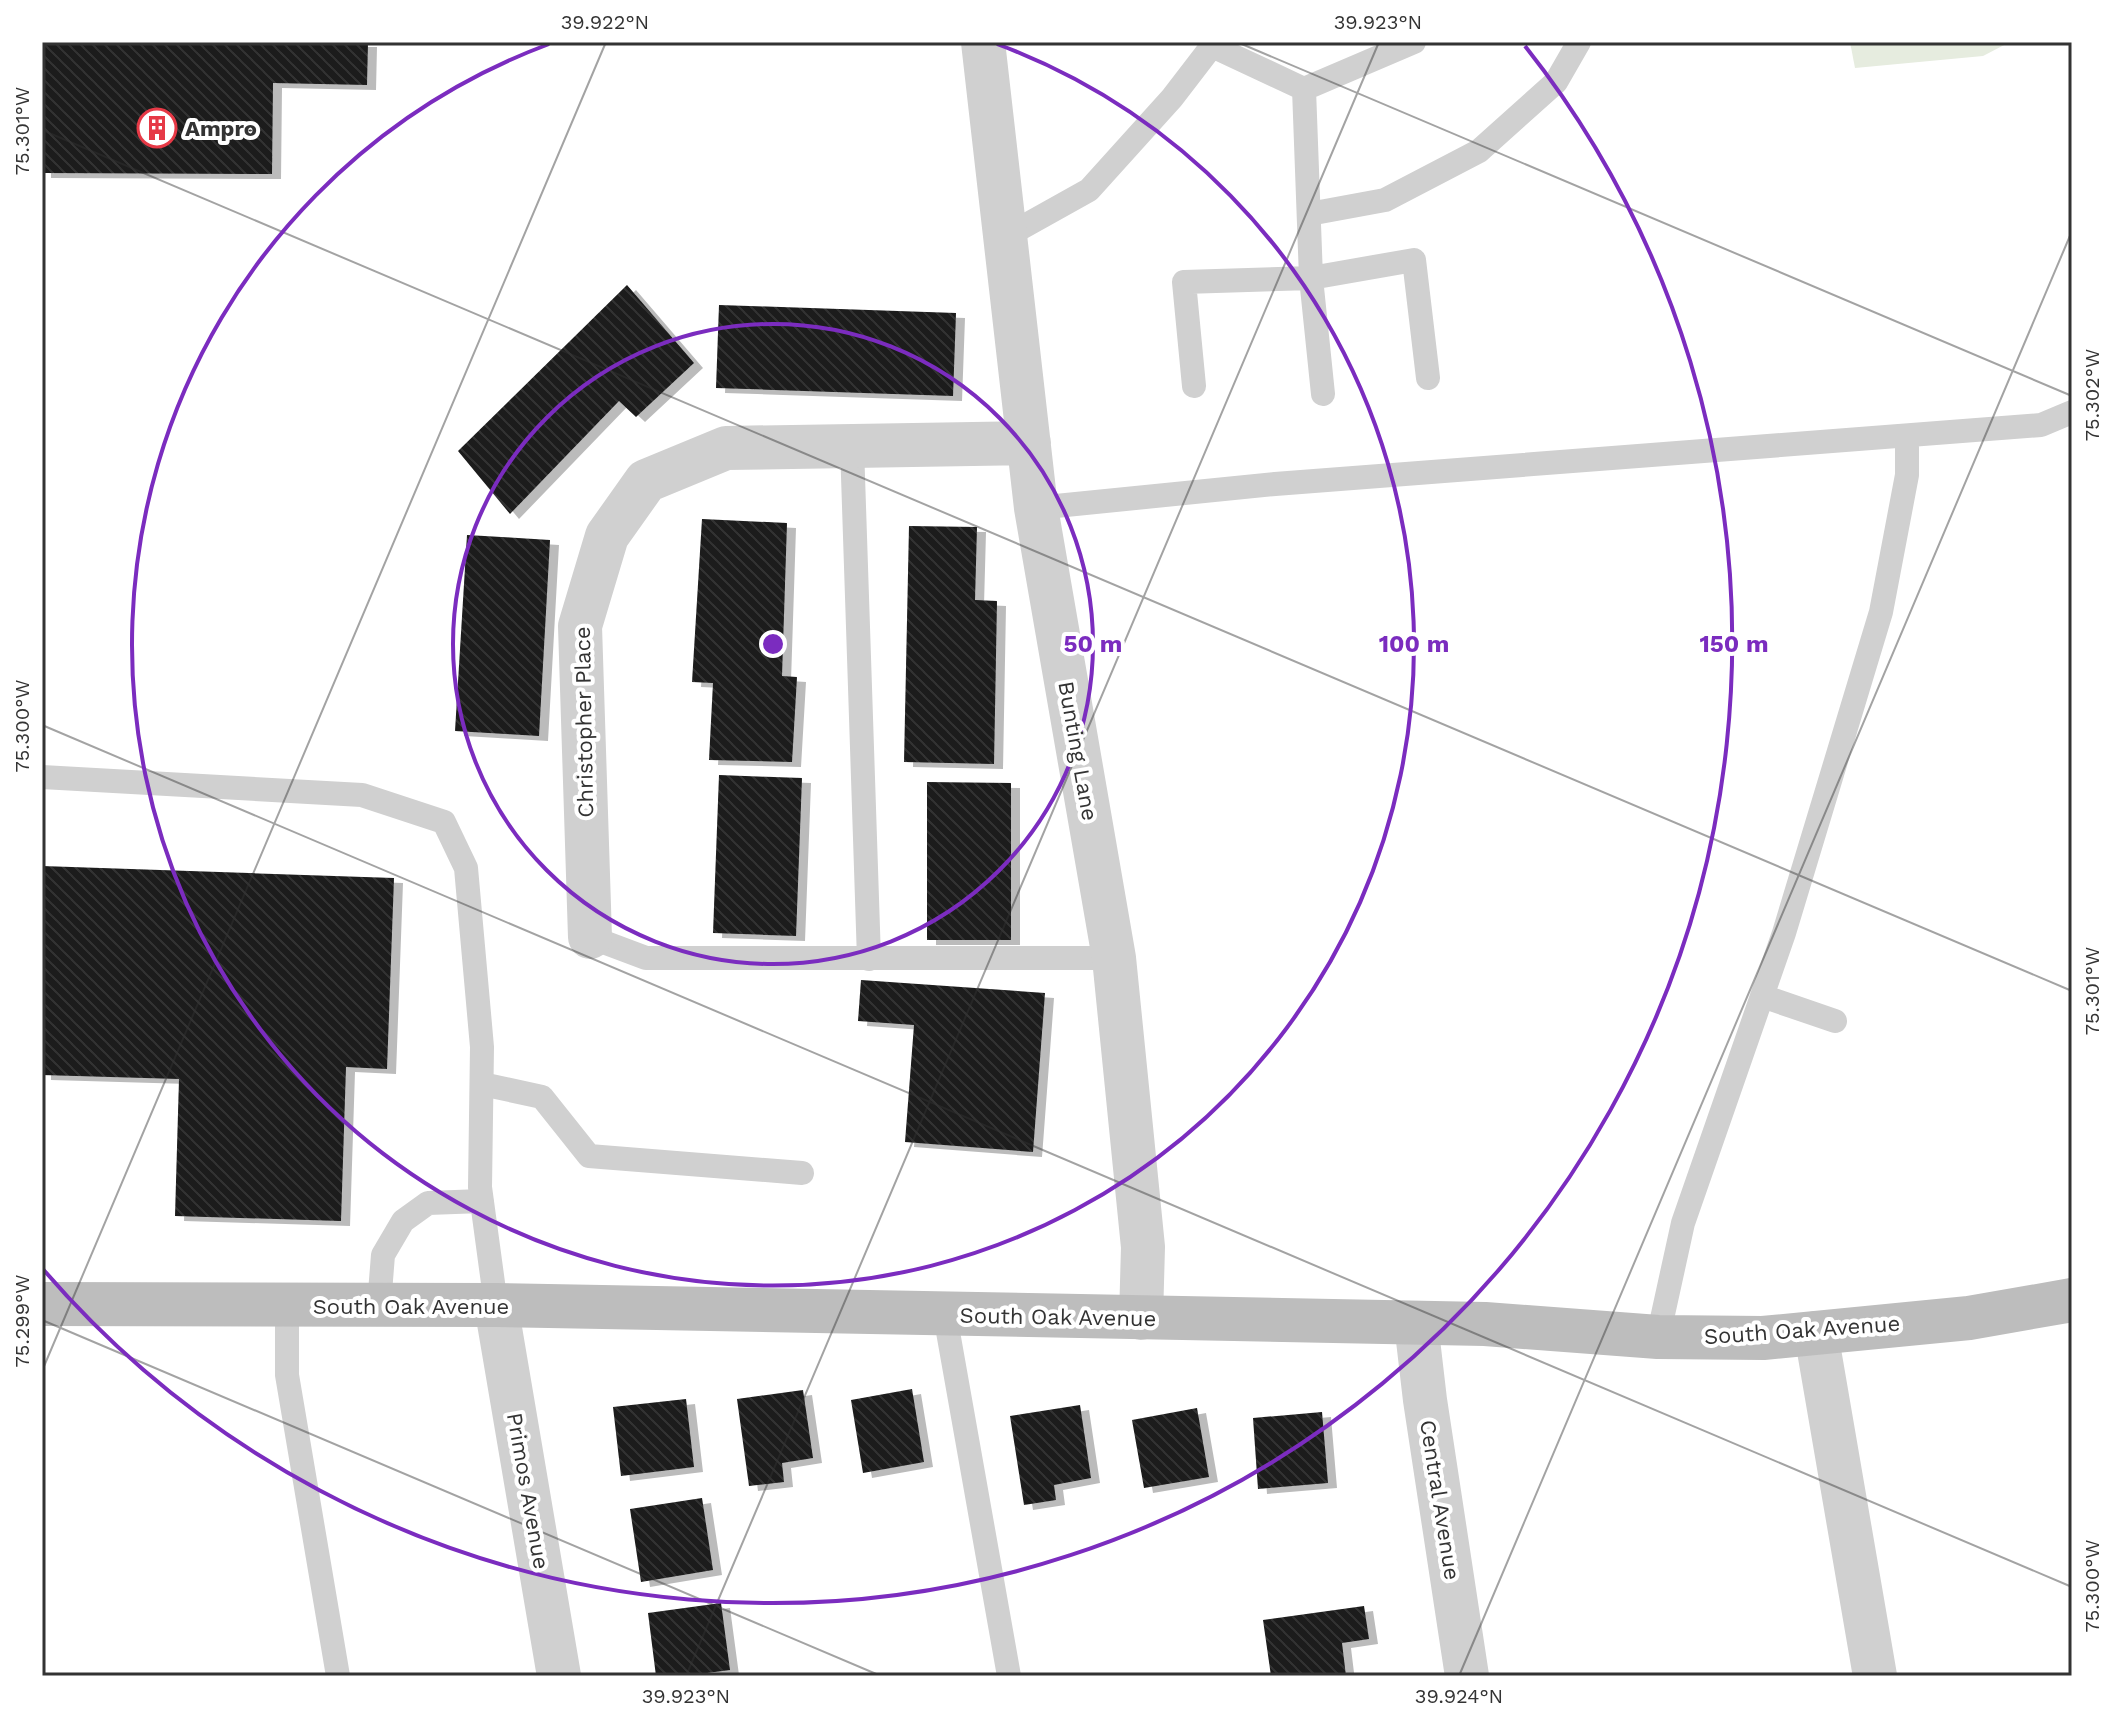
<svg xmlns="http://www.w3.org/2000/svg" width="2114" height="1718" font-family="'Work Sans',sans-serif">
<defs>
<pattern id="building-back-hatch" width="6" height="6" patternUnits="userSpaceOnUse" patternTransform="scale(2)"><rect width="6" height="6" fill="#1a1a1a"/><path d="M-1 5l2 2M0 0l6 6M5-1l2 2" fill="none" stroke="#333"/></pattern>
<filter id="shadow"><feDropShadow dx="9" dy="5" stdDeviation="0" flood-color="#0004"/></filter>
</defs>
<rect width="100%" height="100%" fill="#fff"/>
<path fill="#e6ecdf" d="M1850 42H2010L1983 56 1855 68Z"/>
<path fill="url(#building-back-hatch)" filter="url(#shadow)" d="M42 42H368L367 85 273 83 272 174 42 173Z
M627 285 694 363 636 417 619 401 510 514 458 451Z
M719 305 956 313 953 396 716 388Z
M702 519 787 523 782 676 797 677 792 762 709 760 713 683 692 682Z
M909 526 977 527 975 600 997 601 994 764 904 762Z
M467 535 550 540 539 736 455 731Z
M719 775 802 778 796 936 713 933Z
M927 782 1011 783V940H927Z
M42 866 394 878 387 1069 346 1067 341 1221 175 1216 179 1079 42 1075Z
M861 980 1045 993 1033 1152 905 1142 914 1025 858 1021Z
M912 1389 924 1462 863 1473 851 1400Z
M803 1390 813 1458 782 1463 784 1482 749 1486 737 1399Z
M686 1399 694 1467 621 1476 613 1407Z
M1080 1405 1091 1478 1054 1485 1056 1500 1024 1505 1010 1416Z
M1197 1408 1209 1477 1144 1488 1132 1420Z
M1322 1412 1328 1483 1258 1489 1253 1418Z
M702 1498 713 1570 641 1582 630 1509Z
M721 1603 730 1670 684 1676H656L648 1613Z
M1364 1606 1369 1639 1342 1643 1346 1676H1271L1263 1620Z"/>
<g fill="none" stroke-linecap="round" stroke-linejoin="round">
<path stroke="#d0d0d0" stroke-width="24" d="M1212 46 1304 89 1414 42
M1304 89 1311 278 1414 260 1428 378
M1309 214 1385 200 1479 151 1556 82 1579 42
M1005 237 1089 190 1172 98 1215 42
M1194 386 1184 282 1311 278 1323 394
M852 446 869 959
M1036 508 1275 484 2041 425 2072 412
M42 777 362 795 444 822 466 868 482 1047 480 1187 496 1305
M590 937 646 958H1114
M1762 996 1835 1021
M482 1084 542 1097 589 1156 802 1173
M287 1305V1375L338 1676
M379 1305 383 1255 403 1221 428 1203 482 1201
M945 1315 1009 1676
M1658 1337 1683 1223 1784 933 1881 612 1907 475V436"/>
<path stroke="#d0d0d0" stroke-width="44" d="M983 42 1036 508 1114 958 1143 1247 1141 1318
M590 937 580 626 607 536 646 481 726 448 1029 443
M496 1305 559 1676
M1416 1323 1425 1400 1467 1676
M1816 1333 1875 1676"/>
<path stroke="#bdbdbd" stroke-width="44" d="M42 1304 496 1305 1080 1316 1485 1324 1658 1337 1763 1338 1969 1318 2072 1300"/>
</g>
<path fill="none" stroke="#333" stroke-width="2" stroke-opacity="0.45" d="M1237 42 2072 396M42 130 2072 991M42 725 2072 1587M42 1320 881 1676M42 1371 606 42M686 1676 1379 42M1459 1676 2072 231"/>
<g fill="none" stroke="#7b2cbf" stroke-width="4">
<circle cx="773" cy="644" r="320"/>
<path d="M997 44A641 641 0 1 1 549 44"/>
<path d="M1525 46A961 961 0 0 1 42 1268"/>
</g>
<defs>
<symbol id="building-ring" viewBox="-11 -11 22 22"><circle r="9.5" fill="#fff" stroke="#e63946" stroke-width="1.5"/><path d="M-4-6H4V6H1V3H-1V6H-4ZM-2.5-4.3h1.7v1.8h-1.7ZM.8-4.3h1.7v1.8H.8ZM-2.5-1h1.7V.8h-1.7ZM.8-1h1.7V.8H.8Z" fill="#e63946"/></symbol>
</defs>
<g fill-rule="evenodd">
<use href="#building-ring" x="135" y="106" width="44" height="44"/>
</g>
<g text-anchor="middle" dominant-baseline="central" stroke-width="8" stroke-linejoin="round" paint-order="stroke">
<g font-size="22" font-weight="bold" fill="#333" stroke="#fff" text-anchor="start">
<text x="185" y="128">Ampro</text>
</g>
<g font-size="22" fill="#333" stroke="#fff">
<text transform="translate(584 722) rotate(-91)">Christopher Place</text>
<text transform="translate(1078 751) rotate(80)">Bunting Lane</text>
<text x="411" y="1306">South Oak Avenue</text>
<text transform="translate(1058 1317) rotate(1)">South Oak Avenue</text>
<text transform="translate(1802 1330) rotate(-4)">South Oak Avenue</text>
<text transform="translate(528 1491) rotate(80)">Primos Avenue</text>
<text transform="translate(1440 1500) rotate(81)">Central Avenue</text>
</g>
</g>
<circle cx="773" cy="644" r="12" fill="#7b2cbf" stroke="#fff" stroke-width="4"/>
<g font-size="24" text-anchor="middle" font-weight="bold" fill="#7b2cbf" stroke="#fff" stroke-width="8" stroke-linejoin="round" paint-order="stroke">
<text x="1093" y="652">50 m</text>
<text x="1414" y="652">100 m</text>
<text x="1734" y="652">150 m</text>
</g>
<rect width="2114" height="1718" fill="none" stroke="#ffffff" stroke-width="88"/>
<rect x="44" y="44" width="2026" height="1630" fill="none" stroke="#333" stroke-width="3"/>
<g font-size="20" text-anchor="middle" fill="#333">
<text x="605" y="29">39.922°N</text>
<text x="1378" y="29">39.923°N</text>
<text transform="translate(22 131) rotate(-90)" y="7">75.301°W</text>
<text transform="translate(2092 395) rotate(-90)" y="7">75.302°W</text>
<text transform="translate(22 726) rotate(-90)" y="7">75.300°W</text>
<text transform="translate(2092 991) rotate(-90)" y="7">75.301°W</text>
<text transform="translate(22 1321) rotate(-90)" y="7">75.299°W</text>
<text transform="translate(2092 1586) rotate(-90)" y="7">75.300°W</text>
<text x="686" y="1703">39.923°N</text>
<text x="1459" y="1703">39.924°N</text>
</g>
</svg>
